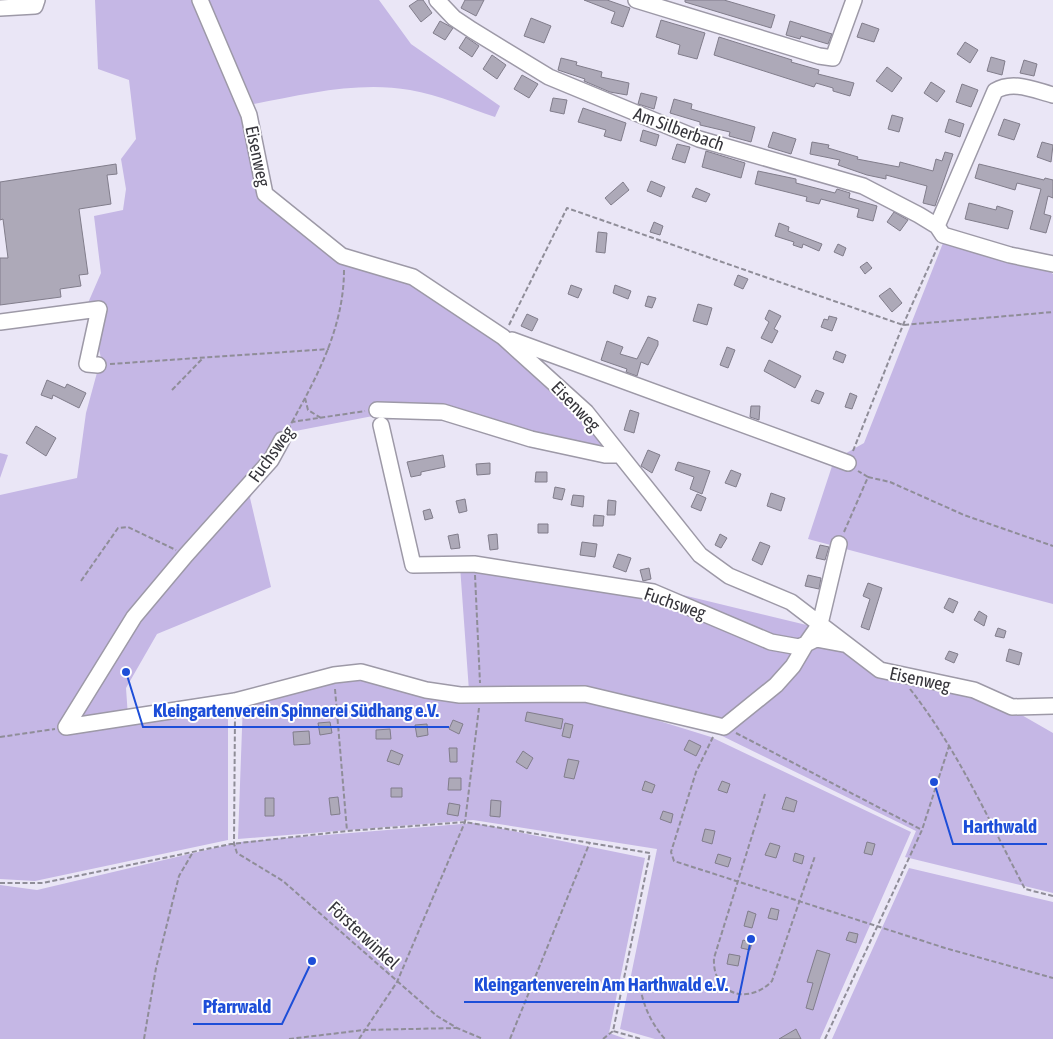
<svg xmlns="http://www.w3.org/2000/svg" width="1053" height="1039" font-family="'Asap Condensed',sans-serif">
<rect width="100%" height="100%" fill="#eae6f6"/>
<path fill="#c5b7e5" d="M95 0H195L247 116 262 195 331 254 414 282 536 370 618 455 454 419 378 415 280 434 250 498 271 587 157 634 126 688 128 717 228 709V840L35 881 0 879V495L77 478 86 413 101 358 88 303 101 273 94 216 123 210 126 189 121 159 136 139 129 80 98 69Z
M207 0H379L411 44 500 106 495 117C468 108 439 95 410 90 359 81 305 94 254 104Z
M943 243 1047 269 1053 274V604L808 539 834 460 864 443Z
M0 453 8 455 0 478Z
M460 566 658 589 819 628 863 661 974 694 1011 709 1053 733V893L905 857 916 831 665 708 469 691Z
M362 675 427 695 585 698 711 737 911 832 820 1039H655L620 1029 657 849 473 820 238 839 243 702Z
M474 823 645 858 609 1033 626 1039H0V885L37 890 240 842Z
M909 868 1053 902V1039H832Z"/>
<path fill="#ada9b8" stroke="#817d8b" d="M418 0H423L432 13 421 22 409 6Z
M465 0H484L476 16 461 8Z
M584 0H607L630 8 623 27 611 23 615 12Z
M685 0H724L775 15 771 28 685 2Z
M531 18 551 26 544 43 524 36Z
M661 20 705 33 697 59 678 54 680 45 656 37Z
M440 21 453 28 445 40 433 33Z
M790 21 832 34 828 44 801 36 800 39 786 35Z
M862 23 879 29 874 42 857 37Z
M466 37 479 46 472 57 459 48Z
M719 37 792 60 791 62 819 70 818 74 854 83 850 96 833 91V88L816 83 814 87 714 55Z
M965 42 978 50 970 63 957 54Z
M492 55 506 65 497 79 483 69Z
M991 57 1005 61 1002 75 987 71Z
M561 58 577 62 576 65 602 72 601 77 629 83 627 95 610 92 584 81 585 79 558 70Z
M1024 60 1037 64 1034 76 1020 73Z
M887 67 902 78 892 92 876 81Z
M522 75 538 84 529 98 514 89Z
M931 82 945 91 937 102 924 93Z
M962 84 978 90 971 107 956 102Z
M641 93 657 97 654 109 638 104Z
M553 98 567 100 564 114 550 111Z
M674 99 692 104 691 109 755 127 751 142 729 136 730 132 700 125V122L670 113Z
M583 108 626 123 621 141 604 136 606 130 578 122Z
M892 115 903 118 899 132 888 129Z
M949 119 964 124 960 137 945 132Z
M1004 119 1020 124 1014 140 998 135Z
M643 130 659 135 656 146 640 141Z
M773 132 796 139 791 154 768 147Z
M812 142 829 145 828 148 858 157 857 159 899 167 900 162 933 171 936 159 942 161 945 152 953 154 935 206 923 203 927 186 886 175V179L867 175 838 165 840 160 810 154Z
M1042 142 1053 145 1051 162 1037 157Z
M677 144 690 147 685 163 672 159Z
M706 151 745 163 741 178 702 167Z
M116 164 117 174 107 175 111 204 79 209 88 274 79 275 81 286 60 289 61 297 0 305V258H8L3 219 0 220V182Z
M979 164 1044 180 1045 178 1053 180V198L1048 196 1044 214 1051 216 1046 233 1030 229 1041 189 1017 183 1015 190 975 178Z
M758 171 796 179V183L835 193 837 189 850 193 849 198 877 206 873 221 857 217 859 209 821 199 819 204 806 201 807 197 755 184Z
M651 181 665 187 661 197 647 191Z
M623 182 629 190 611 205 605 198Z
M696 188 710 194 706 202 692 197Z
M969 203 996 210 997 206 1013 211 1008 229 965 219Z
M894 212 908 220 900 231 887 222Z
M654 222 663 226 660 235 650 232Z
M779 223 789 227 788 231 822 244 819 251 803 244 802 248 793 245 794 242 775 236Z
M598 232 607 233 605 253 596 252Z
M838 244 846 248 843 256 834 252Z
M867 262 872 268 865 274 860 267Z
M738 275 748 279 743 289 734 285Z
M571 285 582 289 578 298 568 294Z
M615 285 631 291 628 299 613 293Z
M890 288 902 303 892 312 879 296Z
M648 296 656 298 652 308 645 306Z
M698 304 712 308 707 325 693 321Z
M769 310 781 316 774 329 778 331 772 343 761 338 769 322 765 319Z
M527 314 538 319 532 331 521 326Z
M829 316 837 318 832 331 821 327 824 319 828 320Z
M648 337 658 341V345L648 365 641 362 637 376 626 372 627 369 601 360 607 341 623 347 620 354 637 359Z
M727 347 735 350 728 368 720 365Z
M836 351 846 355 843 363 833 359Z
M769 360 801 376 795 388 764 371Z
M47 380 65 388 67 384 86 393 79 408 53 395 52 399 41 395Z
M816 390 824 393 819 404 811 401Z
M850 393 857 396 852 409 845 407Z
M751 406H760L759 420 750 417Z
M630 410 639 413 634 433 624 430Z
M36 426 56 438 46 456 26 443Z
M648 450 660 455 652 473 641 466Z
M443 455 445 467 421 472V475L411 477 407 462Z
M678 462 710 471 702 494 690 489 694 477 675 470Z
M490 463V474L477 475 476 464Z
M731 470 741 474 736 487 725 483Z
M536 472H547V482H535Z
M555 487 565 489 562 500 553 498Z
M771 493 785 498 781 511 767 506Z
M697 494 706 498 701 511 691 507Z
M573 495 584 496 583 507 571 505Z
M465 499 467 511 459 513 456 501Z
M608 500 616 501 615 515H607Z
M430 509 433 518 425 520 423 511Z
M594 515 604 516 603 526H593Z
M538 524H548V533H538Z
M458 534 460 548 451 549 448 536Z
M497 534 498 549 490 550 488 535Z
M720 534 727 538 721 548 715 545Z
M582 542 597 544 595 557 580 555Z
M760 542 770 546 762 565 752 560Z
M820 545 829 547 825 560 816 558Z
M618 554 631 558 626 572 613 567Z
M649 568 651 579 643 581 640 570Z
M808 575 821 578 819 589 805 586Z
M868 583 882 588 869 630 861 627 870 599 863 596Z
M949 598 958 602 953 613 944 608Z
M979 611 987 616 984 626 974 620Z
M998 628 1006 631 1004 638 995 636Z
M1009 649 1022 653 1019 665 1006 661Z
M949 651 958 654 954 663 945 659Z
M527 712 563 719 561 729 525 721Z
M453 720 463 724 459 734 449 729Z
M330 722 332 733 320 735 318 723Z
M565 723 573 725 570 738 562 736Z
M427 724 428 735 417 737 415 725Z
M390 729 391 739H376V730Z
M309 731 310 744 294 745 293 732Z
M689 740 701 746 696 756 684 750Z
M449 748H457V762H450Z
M391 750 403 755 399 765 387 761Z
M523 751 533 758 527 769 516 762Z
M568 759 579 761 574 779 564 777Z
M449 778H461V790H448Z
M645 781 655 785 652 793 642 790Z
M722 781 730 784 727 793 718 790Z
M391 788H402V797H391Z
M338 797 340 814 331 815 329 798Z
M786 797 797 801 794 812 782 809Z
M265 798H274V816H265Z
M491 800 501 801 500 817 490 816Z
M449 803 460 805 458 816 447 814Z
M663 811 673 814 671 823 660 819Z
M705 829 715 831 712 844 702 841Z
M867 842 875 844 872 855 864 853Z
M770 843 780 846 776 858 765 855Z
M795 853 804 856 802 864 793 861Z
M718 854 731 858 728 867 715 863Z
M771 908 779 910 777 920 768 918Z
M748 911 756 914 752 928 744 926Z
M849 932 858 934 856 943 846 940Z
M743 940 752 943 750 950 741 948Z
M817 950 830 954 813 1010 806 1008 813 983 807 982Z
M729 954 740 956 738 966 727 964Z
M796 1029 801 1039H779Z"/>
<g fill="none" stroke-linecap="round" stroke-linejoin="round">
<defs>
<path id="minor" d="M200 0 249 115 265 194 342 256 413 277 503 337 586 412 700 555 729 576 791 602 880 670 974 690 1012 707 1053 706
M437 0 454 18 472 30 549 77 699 139 863 186 919 215 937 226 943 235 1010 255 1053 264
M636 0 819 56 833 58 854 0
M0 8 35 6 37 0
M937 226 995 91C1013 80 1034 90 1053 95
M0 322 99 309 87 364 98 365
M512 340 848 463
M377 410 443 412 531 439 605 455H620
M381 425 413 565 474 564 653 592 771 642 799 647 806 644 820 624 839 544
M66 727 235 701 334 675 361 672 426 690 460 695 585 694 724 727 776 685 793 666 806 644 816 639 843 644
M66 727 134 617 186 555 271 460 282 440"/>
</defs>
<use href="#minor" stroke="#9d99a7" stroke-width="18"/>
<path stroke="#8f8d98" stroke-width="2" stroke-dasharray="5 2.5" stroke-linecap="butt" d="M509 325 567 208 903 325 1053 312
M110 364 329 349
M172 390 203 358
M305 398 308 410 321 418
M292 422C318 375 344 326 344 270
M288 430 292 422 365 411
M853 451 903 325 938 246
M868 477 890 482 964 515 1053 546
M844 532 868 477 858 471
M475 575 480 683
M81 581 118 528 128 527 176 550
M335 689 347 831
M910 689C958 750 989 821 1025 889L1053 896
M235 714 234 844 237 853 283 881 437 1016 457 1028 483 1039
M736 733 922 830
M0 737 55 729
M713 737 696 772 671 852 674 861 945 948 1053 978
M765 794 714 958C712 994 748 1006 772 981L815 856
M0 883H43L231 844 347 831 465 822 650 853 613 1031 641 1039
M639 980C642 1003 650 1022 665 1039
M144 1039 156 968 179 876 193 852
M289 1039 364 1030 457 1028
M359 1039 397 982 465 822 479 708
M510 1039 590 842
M603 1039 613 1031
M825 1039 922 830 949 746"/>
<use href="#minor" stroke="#fff" stroke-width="15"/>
</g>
<g text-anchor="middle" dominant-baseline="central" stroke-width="4" stroke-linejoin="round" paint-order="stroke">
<g font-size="18" fill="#36353b" stroke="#fff">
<text transform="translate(679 129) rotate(20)">Am Silberbach</text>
<text transform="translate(258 156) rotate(78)">Eisenweg</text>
<text transform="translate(576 406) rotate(46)">Eisenweg</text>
<text transform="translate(271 454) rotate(-54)">Fuchsweg</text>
<text transform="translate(675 603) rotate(19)">Fuchsweg</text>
<text transform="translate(920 679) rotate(12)">Eisenweg</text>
<text transform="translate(364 935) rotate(43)">Försterwinkel</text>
</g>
</g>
<path fill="none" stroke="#1d4ed8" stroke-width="2" d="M126 672L143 727H449M934 782L953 844H1047M751 939L738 1002H464M312 961L282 1024H193"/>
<g fill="#1d4ed8" stroke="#fff" stroke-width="2">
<circle cx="126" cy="672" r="5"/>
<circle cx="934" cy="782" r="5"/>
<circle cx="751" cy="939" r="5"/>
<circle cx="312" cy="961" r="5"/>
</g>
<g font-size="19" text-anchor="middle" font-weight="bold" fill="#1d4ed8" stroke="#fff" stroke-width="4" stroke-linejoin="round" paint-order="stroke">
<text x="296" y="717">Kleingartenverein Spinnerei Südhang e.V.</text>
<text x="1000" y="833">Harthwald</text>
<text x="601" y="991">Kleingartenverein Am Harthwald e.V.</text>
<text x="237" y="1013">Pfarrwald</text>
</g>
</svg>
